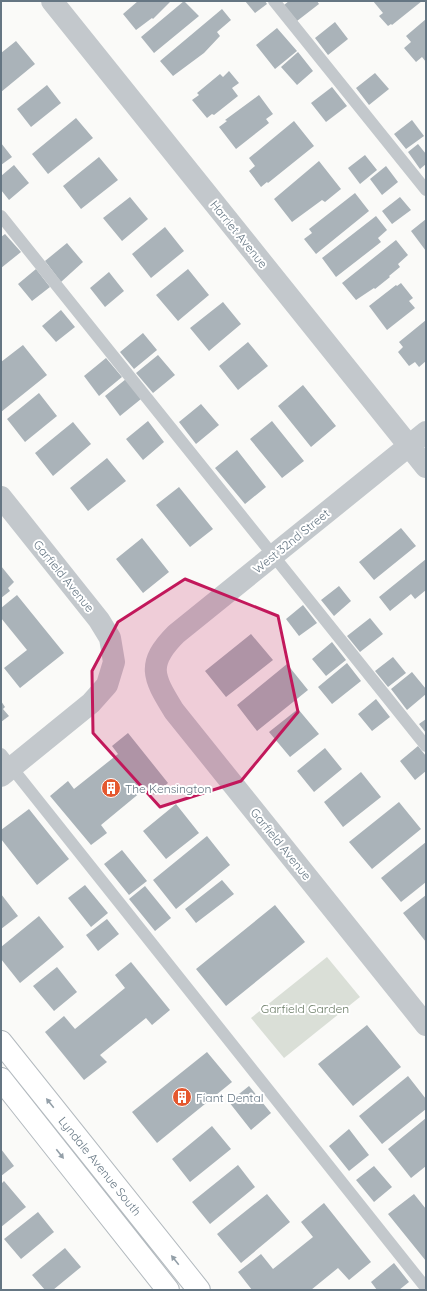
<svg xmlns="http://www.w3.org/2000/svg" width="427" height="1291" font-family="Quicksand,sans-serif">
<rect width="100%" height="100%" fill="#fafaf8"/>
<path fill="#dadfd7" d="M327 957 360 997 284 1058 251 1018Z"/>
<path fill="#aab3b9" d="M138 1H171L153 19 152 18 136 30 123 14Z
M184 1 199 16 154 53 141 37Z
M245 1H265L267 4 255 13Z
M289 1H317L319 4 297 21 284 5Z
M373 1H422L392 25 391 24 388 26 379 16 383 13Z
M222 9 231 20 217 32 220 36 204 53 173 76 160 61Z
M426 19V62L422 57 416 62 404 48 411 42 406 36Z
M335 22 348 39 328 55 315 38Z
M277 28 297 51 275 69 256 45Z
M16 41 35 64 1 92V53Z
M298 52 313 71 297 85 281 67Z
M229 71 239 83 232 88 238 96 214 115 212 114 207 118 192 100 199 95 197 93 220 74 223 77Z
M375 73 389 89 369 105 356 88Z
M47 85 61 103 31 127 17 109Z
M332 87 347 106 326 122 311 103Z
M259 95 273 114 266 119 269 123 236 149 219 127 227 121 225 120Z
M76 118 93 138 48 174 32 154Z
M412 120 424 136 406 149 394 134Z
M294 121 314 146 268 183 267 182 261 187 249 171 255 166 249 158Z
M1 143 12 157 1 165Z
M418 144 426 154V164L420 169 408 152Z
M365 155 377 170 360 184 348 168Z
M99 157 118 180 81 209 63 186Z
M319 161 341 189 325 202 322 200 292 222 274 199Z
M14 165 29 183 9 200 1 190V176Z
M386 166 398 182 382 195 370 179Z
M355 193 369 211 316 254 304 239 312 233 309 229Z
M130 197 148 219 122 241 103 218Z
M400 197 411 210 392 224 382 211Z
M376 216 387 230 378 238 381 242 336 277 322 258Z
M426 219V251L411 231Z
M165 227 184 251 151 278 132 254Z
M5 234 21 252 1 268V237Z
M396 240 408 255 398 264 400 267 389 276 390 277 375 289 374 288 356 300 342 283Z
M67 243 83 262 61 282 45 261Z
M36 269 50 287 32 301 18 284Z
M188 269 209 295 178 321 156 295Z
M109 272 124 291 105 307 90 288Z
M401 283 413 298 409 301 415 308 387 330 369 306 396 285 397 286Z
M223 302 241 324 209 351 190 328Z
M61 310 75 327 56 342 42 326Z
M426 320V361L419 367 415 362 409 366 398 352 403 347 399 342Z
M143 333 157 350 134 369 120 352Z
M248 342 268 366 238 390 219 366Z
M23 345 47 375 1 412V362Z
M158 355 175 375 153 393 136 373Z
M106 358 122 377 99 396 84 376Z
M126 379 141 399 120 416 105 396Z
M303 385 336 426 311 447 278 406Z
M39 393 57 416 25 442 7 419Z
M201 404 219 425 196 444 179 422Z
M148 421 164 442 143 460 126 439Z
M272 421 304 461 282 478 250 439Z
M73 422 91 444 53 476 35 453Z
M237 450 266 487 245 504 215 468Z
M107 458 126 481 88 511 70 488Z
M179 487 213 529 190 547 156 505Z
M401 528 416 546 374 580 359 562Z
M142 538 169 572 143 593 116 559Z
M426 559V590L415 599 411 594 390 611 379 597Z
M1 566 14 582 8 588 10 591 1 598Z
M339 586 351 601 334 616 321 600Z
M17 595 64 653 20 688 4 668 27 650 1 618V608Z
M303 605 317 623 299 636 286 619Z
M370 618 383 634 360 652 347 636Z
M251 634 273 660 226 697 205 671Z
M332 642 346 660 326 676 312 659Z
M393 657 406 673 388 687 375 671Z
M347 663 361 681 332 704 318 687Z
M287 664 308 690 257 731 237 705Z
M412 672 426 689V694L407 710 391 689Z
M376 699 390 717 372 731 358 714Z
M1 701 5 707 3 709 9 716 1 722Z
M298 709 319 734 290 757 269 732Z
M426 719V733L419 724Z
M128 733 168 783 154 795 147 787 101 825 107 833 91 845 50 796 68 781 74 789 118 754 112 746Z
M418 746 426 756V771L415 780 400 761Z
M325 748 342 769 314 792 297 771Z
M361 772 381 797 343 827 324 802Z
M399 802 421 829 372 869 349 842Z
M176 804 199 833 166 859 143 831Z
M29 809 69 859 37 885 1 839V830Z
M207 836 230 865 176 909 153 880Z
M426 842V882L401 902 381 878Z
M122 850 147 881 129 895 104 864Z
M222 880 234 894 196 923 185 909Z
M85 885 108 913 91 927 68 898Z
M145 886 171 918 155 931 129 899Z
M1 894 18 916 1 929Z
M426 895V942L403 913Z
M275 905 305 942 226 1006 196 969Z
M39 916 64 947 20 983 1 959V947Z
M107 919 119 934 98 951 86 935Z
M131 962 170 1010 152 1025 146 1018 100 1055 107 1062 84 1080 45 1032 64 1016 75 1029 125 988 115 975Z
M57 967 77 992 54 1011 33 986Z
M367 1025 401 1067 353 1106 318 1064Z
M207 1052 232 1082 157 1143 132 1112Z
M408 1076 426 1099V1109L382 1144 359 1116Z
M249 1086 271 1113 251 1130 229 1102Z
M426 1118V1166L411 1178 388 1149Z
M212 1126 231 1149 190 1182 172 1159Z
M349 1129 369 1155 349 1171 329 1146Z
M1 1149 14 1166 1 1176Z
M238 1165 255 1187 210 1224 192 1202Z
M374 1166 392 1187 374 1202 356 1180Z
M4 1181 26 1207 1 1227V1184Z
M267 1194 290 1222 241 1263 217 1234Z
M414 1194 426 1209V1261L388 1214Z
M324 1203 371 1262 349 1280 338 1268 311 1290H252L238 1272 261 1254 273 1269 313 1237 301 1222Z
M38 1212 54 1232 21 1259 4 1239Z
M65 1248 81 1267 53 1290H45L32 1275Z
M394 1263 409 1282 399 1290H377L371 1282Z"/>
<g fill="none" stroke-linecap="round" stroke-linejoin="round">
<defs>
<path id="secondary" d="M1 1042 199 1290
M1 1079 168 1290"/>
</defs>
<use href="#secondary" stroke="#b3babf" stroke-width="24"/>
<path stroke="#c3c8cc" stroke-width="12" d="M274 1 426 190
M1 216 426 746
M1 754 426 1288"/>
<path stroke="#c3c8cc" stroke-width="22" d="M52 1 426 467
M426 432 176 634C145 665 154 678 174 711L426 1025
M1 497 99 620 110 638 114 662 107 685 91 703 1 776"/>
<use href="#secondary" stroke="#fff" stroke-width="22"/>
</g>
<defs><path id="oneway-solid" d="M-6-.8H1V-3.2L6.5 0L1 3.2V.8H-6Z"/></defs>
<g fill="#939fa8">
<use href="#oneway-solid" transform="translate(50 1103) rotate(-129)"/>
<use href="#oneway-solid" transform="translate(60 1154) rotate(52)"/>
<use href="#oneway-solid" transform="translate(175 1260) rotate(-129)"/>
</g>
<path fill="#c2185b" fill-opacity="0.2" stroke="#c2185b" stroke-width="3" stroke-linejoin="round" d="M185 579 278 616 298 712 241 781 160 807 93 733 92 671 118 622Z"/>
<defs>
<symbol id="building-disc" viewBox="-11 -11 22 22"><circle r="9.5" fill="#e4572e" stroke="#fff"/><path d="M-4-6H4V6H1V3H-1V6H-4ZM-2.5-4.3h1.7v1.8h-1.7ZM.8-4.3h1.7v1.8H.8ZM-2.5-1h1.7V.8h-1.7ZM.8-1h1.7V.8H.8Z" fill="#fff"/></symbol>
</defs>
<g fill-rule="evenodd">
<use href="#building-disc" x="100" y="777" width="22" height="22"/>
<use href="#building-disc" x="171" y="1086" width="22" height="22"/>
</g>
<g text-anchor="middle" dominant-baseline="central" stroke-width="4" stroke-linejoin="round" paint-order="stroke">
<g font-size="12" fill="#657683" stroke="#fff">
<text transform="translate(239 234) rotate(51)">Harriet Avenue</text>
<text transform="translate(291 541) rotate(-39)">West 32nd Street</text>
<text transform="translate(64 576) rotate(51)">Garfield Avenue</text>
<text transform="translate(281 844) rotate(51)">Garfield Avenue</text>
<text transform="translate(100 1166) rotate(51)">Lyndale Avenue South</text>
</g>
<g font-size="12" fill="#657683" stroke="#fff" text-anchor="start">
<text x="125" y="788">The Kensington</text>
<text x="196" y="1097">Fiant Dental</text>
</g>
<g font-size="12" fill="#687a64" stroke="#fff">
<text x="305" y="1008">Garfield Garden</text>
</g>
</g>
<rect width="427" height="1291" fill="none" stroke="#657683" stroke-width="4"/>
</svg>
